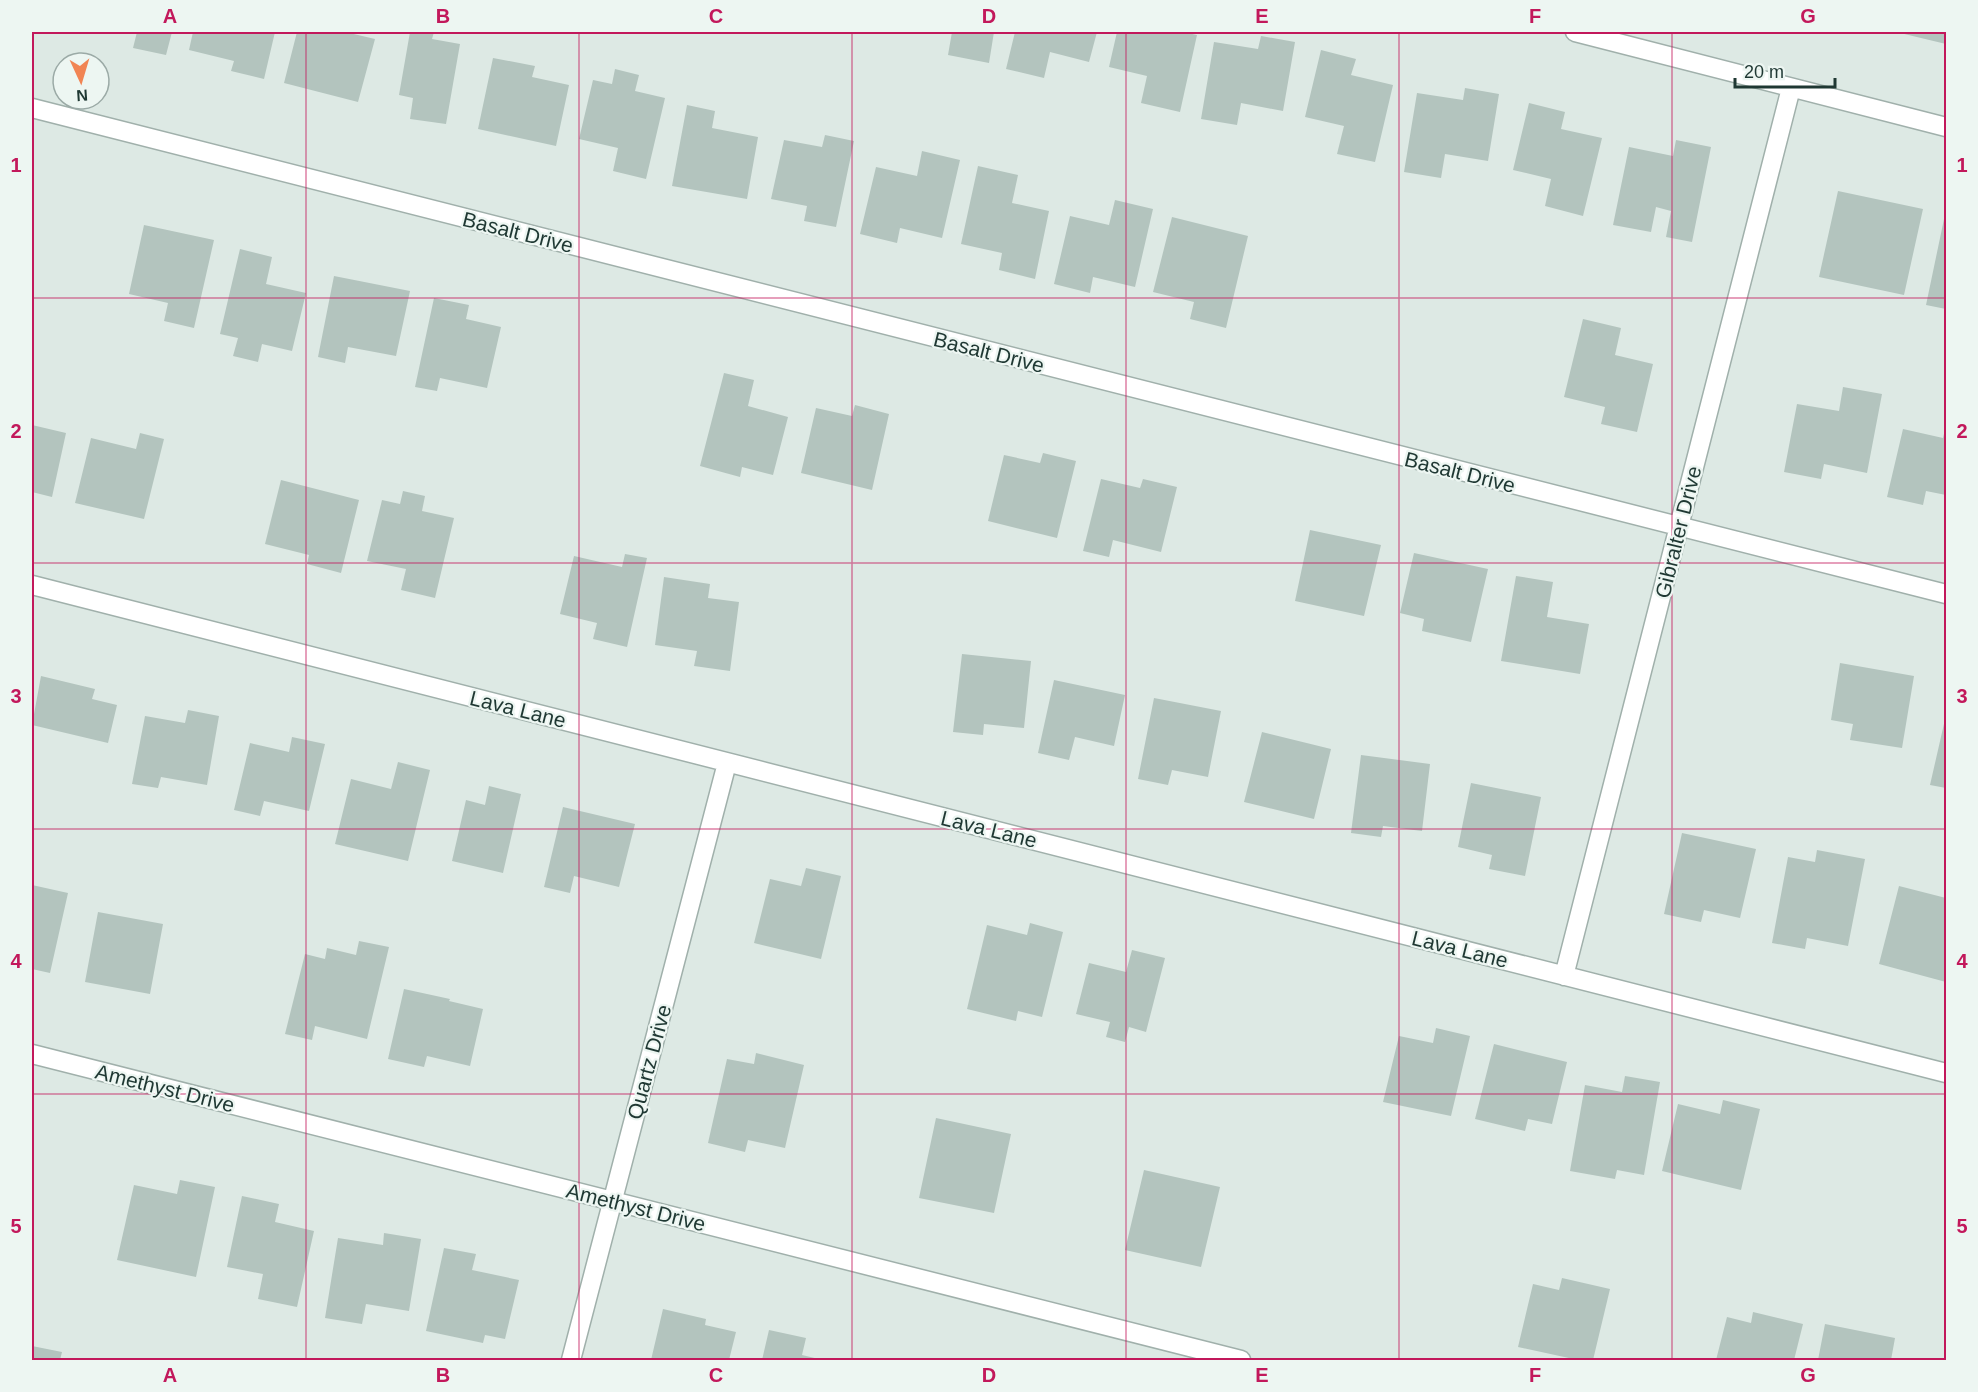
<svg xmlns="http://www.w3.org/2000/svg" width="1978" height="1392" font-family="Helvetica,sans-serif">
<rect width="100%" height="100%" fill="#dde9e4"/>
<path fill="#b3c4be" d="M137 32H172L166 55 133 48Z
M193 32H275L264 79 231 71 234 61 189 50Z
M297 32H345L375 39 358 102 284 83Z
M410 32H434L432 39 460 44 446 124 410 119 413 98 399 95Z
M952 32H994L989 63 948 55Z
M1015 32H1097L1089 62 1050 52 1044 78 1006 69Z
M1117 32H1183L1197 35 1180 112 1141 103 1147 76 1109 67Z
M1896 32H1946V44Z
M1261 36 1295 42 1283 111 1241 103 1237 125 1201 119 1214 42 1258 49Z
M1321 50 1356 59 1351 75 1393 85 1375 162 1337 154 1344 126 1305 117Z
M493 58 535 66 532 77 569 85 556 146 478 129Z
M615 69 639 75 635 91 665 98 646 179 613 171 618 148 579 139 593 80 612 84Z
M1465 88 1499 94 1488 161 1445 154 1441 178 1404 172 1417 93 1463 100Z
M1529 103 1565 112 1561 129 1602 138 1583 216 1545 206 1551 179 1513 170Z
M687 105 715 111 712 128 758 137 747 199 672 186Z
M825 135 854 141 836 227 804 221 807 206 771 199 784 140 822 147Z
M1676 140 1711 147 1692 242 1666 237 1671 211 1656 207 1651 232 1613 225 1629 147 1673 156Z
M922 151 960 160 942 238 900 228 897 243 860 234 876 167 917 176Z
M978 166 1018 175 1012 203 1049 211 1035 279 999 270 1002 253 961 244Z
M1838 191 1923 209 1904 295 1819 277Z
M1115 200 1153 209 1135 287 1093 277 1090 293 1054 284 1070 216 1109 225Z
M1172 217 1248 236 1226 328 1190 319 1194 302 1153 292Z
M1944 219 1946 220V309L1926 305Z
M144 225 214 240 194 328 164 321 168 303 129 294Z
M240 249 272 257 266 284 306 293 292 351 262 344 258 362 233 356 238 338 220 334Z
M334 276 410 291 396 356 348 347 345 363 318 357Z
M434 298 469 305 466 319 501 327 487 388 440 378 437 391 415 387Z
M1583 319 1621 328 1615 355 1653 364 1637 432 1601 424 1605 407 1564 397Z
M724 373 754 380 748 406 788 417 773 475 742 467 740 477 700 466Z
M1843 387 1882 394 1867 473 1824 464 1821 479 1784 472 1797 404 1839 411Z
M855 405 889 414 872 490 801 473 816 408 852 416Z
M32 425 66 433 52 497 32 492Z
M1946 425V495L1926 491 1923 505 1887 497 1903 429 1943 438Z
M140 433 164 439 144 519 75 503 91 438 136 449Z
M1043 453 1076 461 1057 538 988 521 1004 455 1040 463Z
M1101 479 1140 488 1143 479 1177 487 1161 552 1113 540 1109 557 1083 551Z
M281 480 359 500 341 573 307 564 309 555 265 544Z
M403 491 425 496 422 511 454 518 435 598 401 590 406 569 367 561 382 500 400 504Z
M1310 530 1381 545 1364 616 1295 601Z
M1414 553 1488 569 1471 642 1422 631 1424 619 1400 613Z
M625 554 647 558 627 647 593 639 597 623 560 614 574 556 622 567Z
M1516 576 1553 582 1547 617 1589 624 1580 674 1501 661Z
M664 577 710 584 708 598 739 602 730 671 694 666 697 651 655 645Z
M962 654 1031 661 1024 728 984 724 983 735 953 732Z
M1840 663 1914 676 1902 748 1850 740 1853 724 1831 720Z
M41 676 95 689 92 699 117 705 108 743 32 725Z
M1054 680 1125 695 1114 746 1075 737 1069 760 1038 753Z
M1154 698 1221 711 1208 777 1172 770 1168 785 1138 779Z
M188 710 219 716 207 785 161 777 158 788 132 784 145 716 185 723Z
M1946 715V788L1930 785Z
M1262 732 1331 749 1314 819 1244 802Z
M292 737 325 744 309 811 264 801 260 816 234 810 250 743 289 752Z
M1361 755 1430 764 1422 831 1383 826 1381 837 1351 833Z
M398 762 430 770 408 861 335 844 351 779 391 789Z
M1471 783 1541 797 1525 876 1489 869 1492 855 1458 847Z
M489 786 521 794 503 873 452 861 466 800 485 805Z
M563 807 635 824 619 887 574 876 570 893 544 887Z
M1682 833 1756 849 1740 918 1704 910 1701 922 1664 914Z
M1817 850 1865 859 1848 946 1807 938 1805 949 1772 943 1788 857 1815 862Z
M806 868 841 876 821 959 754 943 770 879 801 886Z
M32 885 68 893 50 973 32 969Z
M1899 886 1946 898V982L1879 964Z
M98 912 163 924 150 994 85 982Z
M1030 923 1063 932 1042 1017 1018 1011 1016 1021 967 1009 987 925 1027 935Z
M359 941 389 947 367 1039 315 1026 312 1040 285 1034 305 954 325 959 327 948 356 955Z
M1132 950 1165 958 1146 1032 1129 1027 1125 1042 1106 1037 1110 1022 1076 1014 1089 963 1126 972Z
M404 989 450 999 449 1001 483 1009 470 1066 427 1056 424 1067 388 1059Z
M1436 1028 1470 1036 1451 1116 1383 1102 1399 1036 1433 1043Z
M1494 1044 1567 1062 1552 1124 1528 1119 1525 1131 1475 1119Z
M756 1053 804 1065 785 1148 748 1140 745 1152 708 1143 727 1059 754 1064Z
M1625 1076 1660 1082 1644 1175 1617 1170 1615 1179 1570 1171 1585 1085 1622 1092Z
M1723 1100 1760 1109 1741 1190 1662 1171 1678 1104 1720 1114Z
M936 1118 1011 1134 994 1213 919 1198Z
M1144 1170 1220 1187 1201 1267 1125 1250Z
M180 1180 215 1187 196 1277 117 1260 134 1185 177 1194Z
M242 1196 279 1204 275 1222 314 1231 297 1307 258 1299 263 1274 227 1267Z
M384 1233 421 1239 409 1311 366 1304 362 1324 325 1318 338 1238 383 1245Z
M444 1248 476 1254 472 1270 519 1280 505 1339 485 1335 483 1343 426 1331Z
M1562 1278 1610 1289 1593 1360H1578L1518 1347 1533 1284 1559 1290Z
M663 1309 706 1319 705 1325 736 1332 729 1360H651Z
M1753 1312 1803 1324 1794 1360H1716L1727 1317 1751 1323Z
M1825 1324 1895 1338 1891 1360H1818Z
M769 1330 806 1338 802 1355 823 1360H762Z
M32 1346 62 1352 60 1360H32Z"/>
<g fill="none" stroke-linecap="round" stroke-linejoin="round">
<defs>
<path id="minor" d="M1575 32 1946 127
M32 108 1946 594
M32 585 1946 1073
M1564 976 1791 88
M32 1054 1241 1360
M571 1360 727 763"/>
</defs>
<use href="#minor" stroke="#a0b0ab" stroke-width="21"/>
<use href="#minor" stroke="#fff" stroke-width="18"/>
</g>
<path fill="none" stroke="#c2185b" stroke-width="1.5" stroke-opacity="0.55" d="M306 32V1360M579 32V1360M852 32V1360M1126 32V1360M1399 32V1360M1672 32V1360M32 298H1946M32 563H1946M32 829H1946M32 1094H1946"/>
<g text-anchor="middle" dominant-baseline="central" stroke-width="4.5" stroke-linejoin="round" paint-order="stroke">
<g font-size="21" fill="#1f3833" stroke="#edf6f2">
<text transform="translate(518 232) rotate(14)">Basalt Drive</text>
<text transform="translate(989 352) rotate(14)">Basalt Drive</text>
<text transform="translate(1460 472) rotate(14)">Basalt Drive</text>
<text transform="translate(1678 532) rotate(-76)">Gibralter Drive</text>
<text transform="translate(518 709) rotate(14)">Lava Lane</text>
<text transform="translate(989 829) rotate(14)">Lava Lane</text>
<text transform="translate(1460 949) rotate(14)">Lava Lane</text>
<text transform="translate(649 1062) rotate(-75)">Quartz Drive</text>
<text transform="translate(165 1088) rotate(14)">Amethyst Drive</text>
<text transform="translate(636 1207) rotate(14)">Amethyst Drive</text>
</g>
</g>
<rect width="1978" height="1392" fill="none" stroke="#edf6f2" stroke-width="66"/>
<g transform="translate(81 81) rotate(176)"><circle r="28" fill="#edf6f2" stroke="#9baaa6" stroke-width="1.5"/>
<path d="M0-4.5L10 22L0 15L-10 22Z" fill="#f18453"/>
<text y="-9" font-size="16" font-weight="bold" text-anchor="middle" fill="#1f3833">N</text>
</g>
<path d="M1735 78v9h100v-9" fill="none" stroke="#1f3833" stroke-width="3"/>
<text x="1744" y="78" font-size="18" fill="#1f3833" stroke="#edf6f2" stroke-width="4.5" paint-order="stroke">20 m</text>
<rect x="33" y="33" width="1912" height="1326" fill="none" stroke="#c2185b" stroke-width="2"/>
<g font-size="20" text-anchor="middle" font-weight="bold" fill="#c2185b">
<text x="170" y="23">A</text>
<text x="443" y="23">B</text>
<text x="716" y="23">C</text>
<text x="989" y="23">D</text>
<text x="1262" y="23">E</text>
<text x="1535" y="23">F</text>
<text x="1808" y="23">G</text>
<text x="16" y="172">1</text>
<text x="1962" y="172">1</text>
<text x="16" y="438">2</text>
<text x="1962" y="438">2</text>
<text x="16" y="703">3</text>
<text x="1962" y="703">3</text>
<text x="16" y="968">4</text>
<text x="1962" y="968">4</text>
<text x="16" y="1233">5</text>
<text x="1962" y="1233">5</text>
<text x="170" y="1382">A</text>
<text x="443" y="1382">B</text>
<text x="716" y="1382">C</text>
<text x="989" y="1382">D</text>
<text x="1262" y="1382">E</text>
<text x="1535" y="1382">F</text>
<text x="1808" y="1382">G</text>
</g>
</svg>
